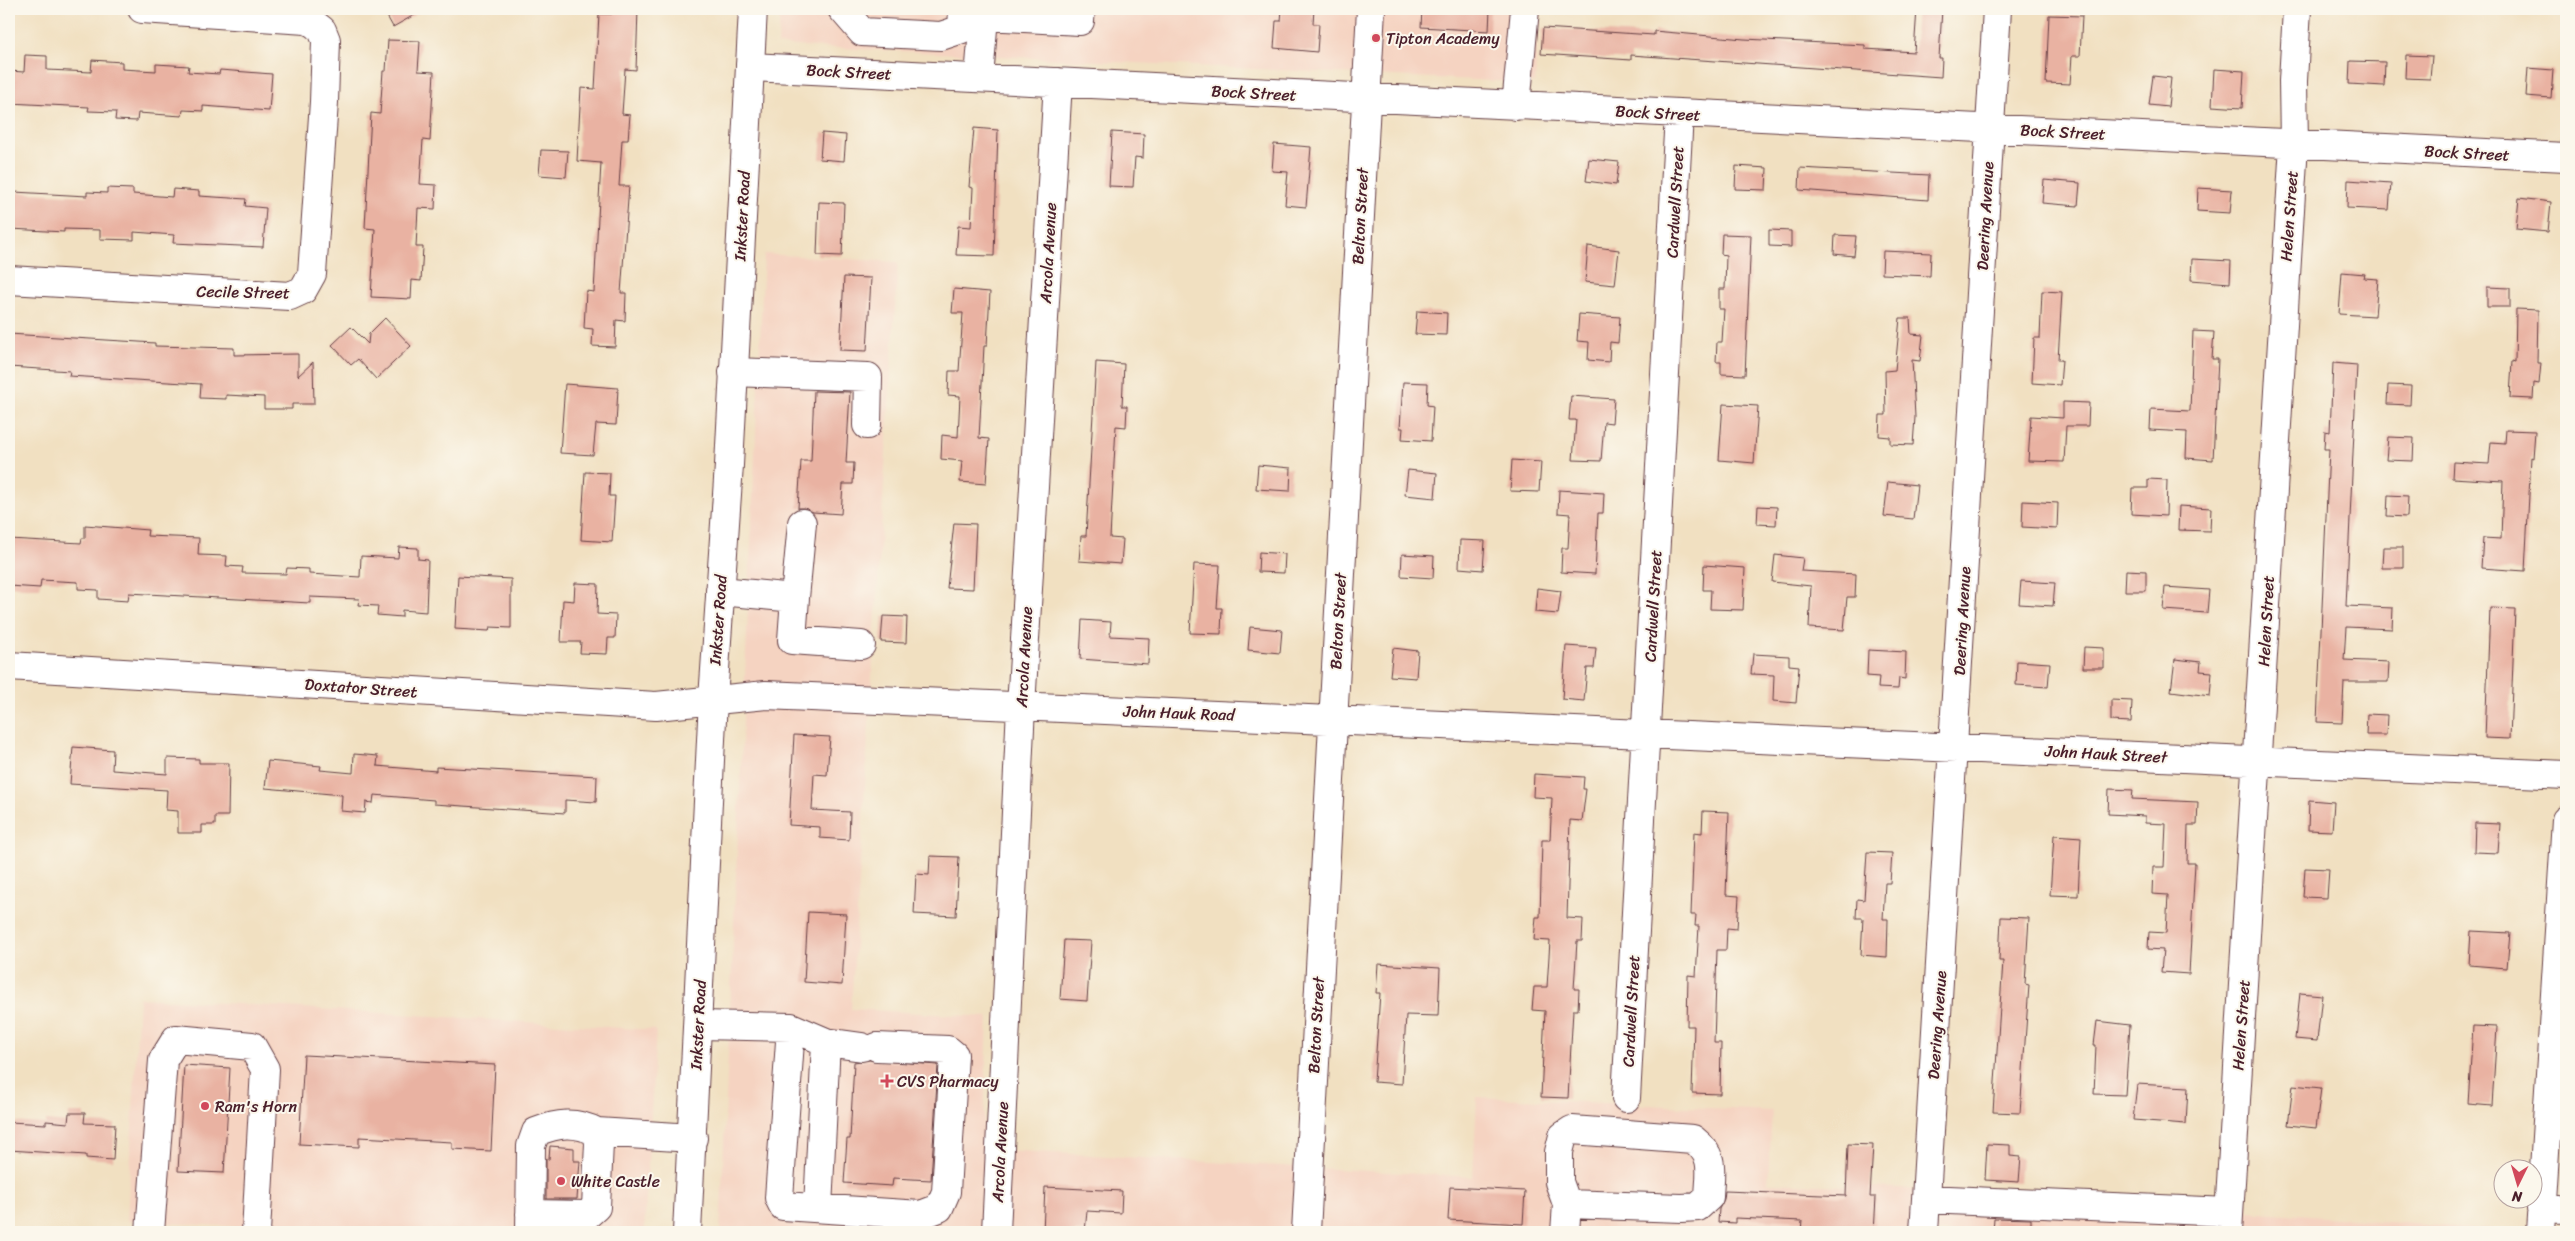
<svg xmlns="http://www.w3.org/2000/svg" width="2575" height="1241" font-family="Sriracha,sans-serif">
<rect width="100%" height="100%" fill="#fbf7ec"/>
<filter id="ink" filterUnits="userSpaceOnUse"><feTurbulence type="fractalNoise" baseFrequency=".02" numOctaves="2"/><feDisplacementMap in="SourceGraphic" scale="10" xChannelSelector="R" yChannelSelector="G"/><feConvolveMatrix kernelMatrix="1 2 1 2 8 2 1 2 1" color-interpolation-filters="sRGB"/></filter>
<filter id="wash" filterUnits="userSpaceOnUse"><feTurbulence type="fractalNoise" baseFrequency=".0096" numOctaves="4" result="noise"/><feDisplacementMap in="SourceGraphic" scale="20" xChannelSelector="R" yChannelSelector="G"/><feGaussianBlur stdDeviation="1.12" result="paint"/><feColorMatrix in="noise" values="0 0 0 0 0 0 0 0 0 0 0 0 0 0 0 0 0 1.4 0 .05"/><feComposite in="paint" operator="in"/></filter>
<g filter="url(#wash)">
<rect width="100%" height="100%" fill="#f1e0c1"/>
<path fill="#f5d3c1" d="M780 9H1539L1535 83 778 45Z
M764 254 898 262 851 1009 988 1017 983 1149 1473 1177 1477 1097 1772 1111 1768 1183 2247 1202V1211L2519 1232H720Z
M139 998 656 1030 644 1232H347L127 1221Z"/>
<g id="blocks">
<path fill="#e9b2a2" d="M383 9H425L393 27Z
M613 9H638L636 70 625 69 622 114 630 115 628 140H622L619 186H629L621 293H626L625 321 616 320 615 347 592 346 593 329 584 328 586 291 594 292 601 163 577 161 581 88 595 89 599 14H612Z
M1282 9H1314L1313 24H1319L1317 52 1274 48 1276 21H1281Z
M1422 9H1490L1489 31 1421 27Z
M1917 9H1942L1939 58H1942L1941 77 1631 55V60L1541 54 1543 28 1654 35V31L1744 39 1865 45V49L1914 52Z
M2049 15 2082 16 2080 56H2072L2070 84 2046 83Z
M388 40 420 41 418 71 434 72 430 141 423 140 420 184 436 185 435 209 418 208 416 247H423L421 281 412 280 411 299 371 297 375 229 365 228 371 113 380 114 383 71H386Z
M25 55 47 56V70L91 72 92 60 122 62V69L156 71V64L189 66 188 72 219 74 220 70 272 74 269 111 203 106V111L183 110 182 116 138 113 137 121 115 120 116 112 88 111 89 107 9 103V71L24 72Z
M2406 55 2432 56 2430 79 2405 78Z
M2350 61 2385 62 2384 86 2349 84Z
M2528 68 2553 70 2551 98 2526 96Z
M2214 69 2244 71 2242 108 2212 106Z
M2153 76 2171 78 2168 107 2149 105Z
M974 128 998 130 994 256 956 255 958 226 971 227 973 188 969 187Z
M1112 132 1144 134 1143 158 1135 157 1133 187 1109 186Z
M822 133 846 135 844 161 820 159Z
M1274 144 1311 147 1306 207 1285 205 1288 172 1272 171Z
M541 150 568 151 566 177 539 175Z
M1589 159 1619 162 1616 185 1586 181Z
M1736 166 1767 168 1766 190 1735 189Z
M1800 168 1929 175 1928 200 1799 190Z
M2044 180 2080 183 2078 206 2042 203Z
M2348 180 2391 183 2389 210 2347 208Z
M107 188 133 189V194L172 197 173 189 199 191V196L246 199 245 206 266 208 263 247 173 243 174 235 134 232V240L100 239V230L64 229V232L11 229 14 192 87 196V192L107 193Z
M2198 188 2232 190 2230 213 2197 211Z
M2519 198 2551 202 2548 232 2516 229Z
M819 202 844 203 842 256 817 255Z
M1769 230 1791 231V247L1769 246Z
M1722 234 1751 235 1745 375 1721 374V362H1716L1717 342H1722L1724 309H1719V289H1725L1726 255 1721 254Z
M1835 235 1856 236 1854 256 1834 254Z
M1588 246 1619 250 1615 285 1585 282Z
M1883 251 1931 253 1930 276 1882 274Z
M2192 259 2231 261 2230 283 2191 280Z
M2342 272 2365 274 2364 278 2378 279 2375 316 2339 314Z
M844 277 871 278 867 351 840 350Z
M2487 287 2510 288V307H2487Z
M954 289 990 292 987 346H984L979 438 989 439 986 484 960 482 962 461 941 459 942 435 958 437 960 396 948 395 949 371H959L963 313H952Z
M2042 291 2062 292 2058 360H2062L2060 385 2032 383 2034 338H2040Z
M2516 309 2538 310 2537 363H2541L2539 384 2534 383 2533 399 2510 398 2512 361 2515 362Z
M1417 311 1447 313 1446 335 1415 334Z
M1579 314 1620 317 1618 343 1610 342 1609 362 1588 360 1589 342 1577 341Z
M385 318 411 346 376 379 358 359 351 365 332 345 351 327 368 344 369 334Z
M1900 318H1910L1911 334 1923 335 1920 361 1912 360 1915 417 1913 445 1890 444V437L1879 436 1880 415H1886L1885 371 1895 370Z
M2193 331 2214 332 2212 359H2218L2213 460 2186 458 2187 432 2150 430 2151 409 2190 411Z
M9 334 155 343V346L234 348V355L298 354V376L313 362 314 404H292V409H264V397L226 395V399L200 398 201 384 69 376 70 371 9 367Z
M1096 362 1124 364 1122 406H1127L1126 427 1116 426 1110 538 1123 539 1121 564 1079 561 1081 536H1086Z
M2333 363 2357 365 2346 606 2393 608 2392 629 2346 627 2344 660 2389 662 2388 682H2344L2342 723 2317 722 2329 449H2324L2325 431 2330 432Z
M1403 382 1428 383 1427 405 1433 406 1431 441 1402 439 1403 428H1400Z
M565 384 618 388 616 425 596 424 593 455 560 453Z
M2388 385 2411 386 2410 405 2387 404Z
M814 391 850 392 846 463H854L853 484H843L841 514 813 512 804 508H798L801 461H811Z
M1571 396 1614 399 1612 423 1604 422 1601 461 1573 460 1576 420H1569Z
M2063 402 2089 403 2088 426H2066L2064 462 2028 461 2031 416 2063 418Z
M1723 404 1758 406 1754 463 1719 460Z
M2506 430 2535 431 2533 458 2531 457 2525 571 2481 568 2483 538 2501 539 2503 481 2452 478 2453 462 2489 464 2491 442 2505 443Z
M2388 437 2414 438 2413 461 2386 460Z
M1512 460 1541 462 1539 492 1510 491Z
M1258 465 1291 468 1290 491 1256 489Z
M1408 470 1437 473 1435 498 1405 495Z
M585 472 610 473 609 496H615L612 542 581 540Z
M2148 479 2167 480 2166 516 2131 514 2132 488H2148Z
M1888 482 1917 485 1913 519 1884 516Z
M1559 490 1604 493 1603 513H1598L1595 574 1561 572 1562 548H1568L1570 514 1558 513Z
M2388 495 2408 496 2407 517 2387 516Z
M2023 501 2058 503 2057 529 2022 527Z
M1758 506 1777 507 1776 525 1757 524Z
M2179 506 2211 508 2210 531 2178 530Z
M954 523 976 524 973 589 947 588Z
M85 525 148 530 147 536 199 538 198 555 227 556 226 566 243 567 242 573 286 574 287 568 309 569V574L360 577 361 556 398 558 399 547 418 548V559L428 560 426 612 402 610V617L377 615 378 606 358 605 359 599 310 597V603L129 593 128 601 98 599V590L78 589V582L41 580 40 588 9 586V539L81 543 82 538H85Z
M1460 540 1485 541 1483 570 1459 568Z
M2383 547H2403V568H2382Z
M1259 552 1285 554 1284 573 1258 572Z
M1402 554 1434 556 1433 578 1401 576Z
M1775 555 1803 558 1801 571 1856 574 1855 597H1847L1844 630 1809 628 1811 586 1772 582Z
M1194 564 1220 565 1217 608H1222L1221 634 1190 633Z
M1704 565 1745 568 1743 610 1710 609 1711 590H1703Z
M2126 570 2146 571V591H2125Z
M458 576 511 579V628L490 627 489 631 455 629Z
M2021 581 2055 583 2053 606 2019 604Z
M575 583 598 584 597 614 616 615 615 638H608L607 654 580 653 581 642H561L563 600 574 601Z
M2165 587 2209 590 2207 613 2163 610Z
M1537 588 1561 591 1558 614 1535 612Z
M2490 608 2515 609 2510 739 2485 738Z
M883 616 907 617 906 643 881 642Z
M1082 620 1111 622 1110 636 1149 638 1148 664 1080 659Z
M1250 627 1282 630 1280 653 1248 650Z
M1566 646 1596 648 1594 668H1587L1584 701 1562 699Z
M2084 647 2104 648V668H2083Z
M1393 648 1418 651 1416 678 1390 676Z
M1868 650 1906 652 1905 679 1899 678 1898 689 1878 688 1879 677 1867 676Z
M1753 654 1789 656V665L1799 666 1796 703 1773 701 1774 675 1751 674Z
M2175 659 2201 662 2200 671 2212 672 2210 696 2171 691Z
M2017 661 2050 663 2048 687 2016 685Z
M2111 700 2132 701 2131 722 2111 721Z
M2367 714 2387 715 2386 735H2366Z
M794 735 830 737 827 775 814 774 812 810 850 812 849 840 820 838V827L789 825Z
M73 747 113 750 112 770 167 774V758L199 759V763H229L228 816H215V825H202V833H178V811L166 810 167 790 70 784Z
M354 754 378 756 377 766 436 771V767L597 776 596 802 565 800V813L434 804V800L374 795 373 803 366 802 365 813 341 811 342 795 265 788 268 761 321 766 320 770 353 773Z
M1534 774 1584 777 1583 789H1586L1582 821 1570 820 1567 918 1583 919 1582 941H1577L1574 989H1579L1578 1010H1573L1568 1098 1541 1097 1545 1011 1532 1010 1534 987H1547L1550 941 1534 940 1536 917H1540L1542 840H1550L1552 798 1533 797Z
M2109 789 2133 790 2132 799 2198 802 2197 825H2188L2187 863H2195L2189 974 2161 972 2163 950 2148 949 2149 932 2166 933 2168 895 2152 894 2153 867H2164L2166 824 2145 823V816L2108 814Z
M2309 800 2334 802 2332 831 2308 830Z
M1703 811 1729 812 1726 895 1739 896 1737 929 1727 928 1726 950H1717L1714 1043H1721L1720 1094 1692 1093 1694 1026H1687L1688 975 1696 976 1699 926H1695L1696 915H1691L1694 832 1702 833Z
M2475 823 2500 824 2498 853 2474 852Z
M2054 835 2081 837 2078 896 2050 895Z
M1867 852 1892 853 1890 883H1885L1883 919H1888L1887 957 1861 955 1863 918H1856L1857 899 1864 900Z
M930 856 959 857 956 916 914 914 916 874 929 875Z
M2305 868 2329 869 2327 898 2303 897Z
M808 912 846 914 842 985 804 982Z
M2001 917 2029 918 2025 984 2029 985 2020 1113 1993 1112 2003 961H1999Z
M2471 931 2510 933 2507 968 2469 965Z
M1064 940 1091 941 1087 1001 1060 999Z
M1378 964 1440 968 1438 1016 1406 1015 1402 1084 1374 1082 1380 993H1376Z
M2300 993 2322 995 2317 1041 2295 1039Z
M2097 1021 2130 1025 2125 1095 2094 1094 2096 1045H2094Z
M2473 1026 2497 1027 2492 1106 2468 1104Z
M304 1055 495 1065 491 1151 452 1149V1142L359 1137V1147L299 1144Z
M869 1060 938 1065 931 1180 893 1178 892 1186 844 1183 847 1139H850L854 1062Z
M184 1065 230 1068 224 1173 178 1171Z
M2137 1084 2188 1087 2186 1124 2133 1120Z
M2293 1085 2321 1088 2316 1128 2288 1125Z
M69 1113H85L84 1123 115 1124 113 1160 86 1158V1155L9 1150V1122L46 1124V1121L68 1123Z
M1848 1144 1873 1145 1870 1197H1876L1874 1232H1801L1802 1221 1735 1218V1223L1718 1222 1719 1209 1724 1199 1725 1191 1846 1196Z
M1987 1144 2010 1145V1156L2021 1157 2019 1182 1985 1180Z
M550 1146 574 1148V1161H580L577 1199H546V1159H549Z
M1045 1187 1122 1191 1121 1213 1087 1211 1085 1232H1043Z
M1450 1187 1525 1191 1523 1224 1448 1220Z
M1994 1218 2031 1219V1232H1993Z"/>
</g>
</g>
<g filter="url(#ink)">
<use href="#blocks" fill-opacity="0" stroke="#633c42" stroke-width="1"/>
<g fill="none" stroke-linecap="round" stroke-linejoin="round">
<defs>
<path id="minor" d="M842 9 862 32 941 36 962 29 963 9
M750 67 2566 157
M979 78 984 16 1080 21 1081 9
M1516 106 1525 9
M9 280 290 296 303 290 312 274 324 102 326 40 322 30 313 23 306 20 142 9
M733 372 868 377 867 425
M720 591 795 598 802 523
M795 598 792 640 861 645
M9 666 656 706 766 695 2566 775
M699 1025 791 1027 826 1042 862 1047
M791 1027 779 1198 783 1206 921 1215 939 1208 946 1192 954 1055 948 1050 877 1047
M1626 1098 1679 114
M1926 1199 2229 1212
M818 1208 826 1042
M2541 1208 2566 1209
M530 1214 587 1215 596 1207 599 1143 597 1132
M150 1232 163 1060 176 1039 252 1046 265 1069 256 1232
M530 1232 531 1146 536 1132C558 1123 575 1121 597 1132L693 1138
M996 1232 1021 707 1058 82
M1306 1232 1371 9
M1565 1232 1567 1204 1559 1182V1152L1563 1136 1572 1130 1693 1139C1716 1157 1710 1170 1709 1197L1698 1207 1682 1208 1567 1204
M1924 1232 1997 9
M2228 1232 2294 144 2293 81 2297 9
M2540 1232 2566 820"/>
<path id="major" d="M687 1232 713 699 729 465 753 9"/>
</defs>
<use href="#minor" stroke="#633c42" stroke-width="30"/>
<use href="#major" stroke="#633c42" stroke-width="30"/>
<use href="#minor" stroke="#fff" stroke-width="28"/>
<use href="#major" stroke="#fff" stroke-width="28"/>
</g>
</g>
<g fill="#d1495b" stroke="#fbf7ec" stroke-width="2">
<circle cx="1376" cy="38" r="5"/>
<path d="M884.5 1073.5h5v5h5v5h-5v5h-5v-5h-5v-5h5z"/>
<circle cx="205" cy="1106" r="5"/>
<circle cx="561" cy="1181" r="5"/>
</g>
<g text-anchor="middle" dominant-baseline="central" stroke-width="4" stroke-linejoin="round" paint-order="stroke">
<g font-size="16" fill="#4a1f2b" stroke="#fbf7ec" text-anchor="start">
<text x="1386" y="38">Tipton Academy</text>
<text x="897" y="1081">CVS Pharmacy</text>
<text x="215" y="1106">Ram's Horn</text>
<text x="571" y="1181">White Castle</text>
</g>
<g font-size="16" fill="#4a1f2b" stroke="#fbf7ec">
<text transform="translate(849 72) rotate(3)">Bock Street</text>
<text transform="translate(1254 93) rotate(3)">Bock Street</text>
<text transform="translate(1658 113) rotate(3)">Bock Street</text>
<text transform="translate(2063 132) rotate(3)">Bock Street</text>
<text transform="translate(2467 153) rotate(3)">Bock Street</text>
<text transform="translate(1675 202) rotate(-87)">Cardwell Street</text>
<text transform="translate(742 216) rotate(-87)">Inkster Road</text>
<text transform="translate(1360 216) rotate(-87)">Belton Street</text>
<text transform="translate(1985 216) rotate(-87)">Deering Avenue</text>
<text transform="translate(2289 216) rotate(-86)">Helen Street</text>
<text transform="translate(1048 253) rotate(-87)">Arcola Avenue</text>
<text transform="translate(243 292) rotate(1)">Cecile Street</text>
<text transform="translate(1653 606) rotate(-87)">Cardwell Street</text>
<text transform="translate(718 620) rotate(-86)">Inkster Road</text>
<text transform="translate(1338 621) rotate(-87)">Belton Street</text>
<text transform="translate(1962 621) rotate(-87)">Deering Avenue</text>
<text transform="translate(2266 621) rotate(-87)">Helen Street</text>
<text transform="translate(1024 657) rotate(-87)">Arcola Avenue</text>
<text transform="translate(361 688) rotate(4)">Doxtator Street</text>
<text transform="translate(1179 713) rotate(2)">John Hauk Road</text>
<text transform="translate(2106 754) rotate(3)">John Hauk Street</text>
<text transform="translate(1631 1011) rotate(-87)">Cardwell Street</text>
<text transform="translate(698 1025) rotate(-87)">Inkster Road</text>
<text transform="translate(1316 1025) rotate(-87)">Belton Street</text>
<text transform="translate(1937 1025) rotate(-86)">Deering Avenue</text>
<text transform="translate(2241 1025) rotate(-86)">Helen Street</text>
<text transform="translate(1000 1152) rotate(-87)">Arcola Avenue</text>
</g>
</g>
<rect width="2575" height="1241" fill="none" stroke="#fbf7ec" stroke-width="30"/>
<g transform="translate(2518 1184) rotate(185)"><circle r="24" fill="#fbf7ec" stroke="#b4a19f"/>
<path d="M0-4L9 19L0 12L-9 19Z" fill="#d1495b"/>
<text y="-8" font-size="14" font-weight="bold" text-anchor="middle" fill="#4a1f2b">N</text>
</g>
</svg>
